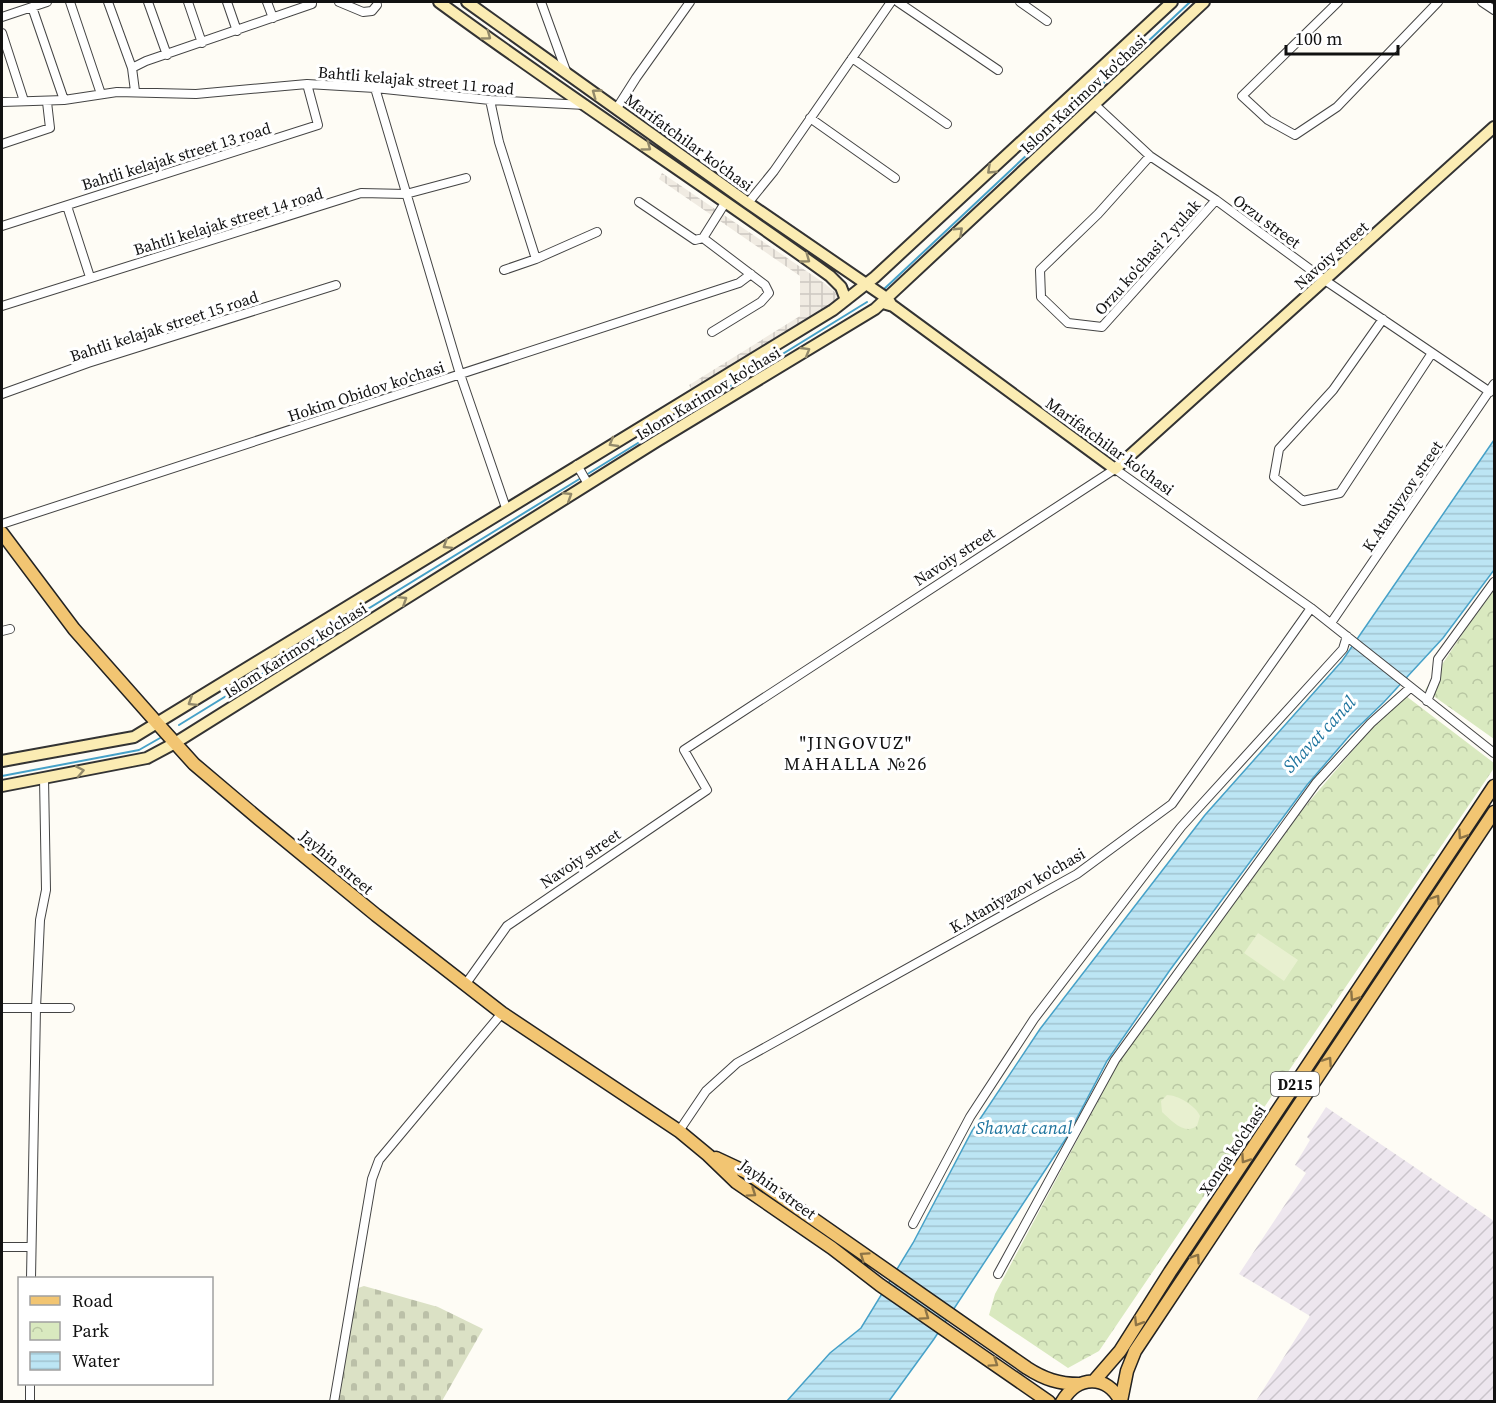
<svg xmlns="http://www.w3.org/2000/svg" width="1496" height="1403" font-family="'Source Serif 4',serif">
<defs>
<pattern id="industrial-furrows" width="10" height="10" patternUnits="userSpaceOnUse" patternTransform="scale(1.5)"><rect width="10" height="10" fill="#ede6ee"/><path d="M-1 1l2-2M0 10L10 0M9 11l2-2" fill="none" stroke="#cac4cb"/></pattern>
<pattern id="cemetery-stones" width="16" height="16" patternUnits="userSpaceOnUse" patternTransform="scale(1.5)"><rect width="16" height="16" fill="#dbe1c5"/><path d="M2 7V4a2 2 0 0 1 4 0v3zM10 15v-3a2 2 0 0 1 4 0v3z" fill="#bbc0a8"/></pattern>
<pattern id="park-crowns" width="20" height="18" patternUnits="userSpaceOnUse" patternTransform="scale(1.5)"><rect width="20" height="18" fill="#d9e9bf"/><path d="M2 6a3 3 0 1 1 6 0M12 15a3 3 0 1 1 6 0" fill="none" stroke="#b9c7a3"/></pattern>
<pattern id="plaza-grid" width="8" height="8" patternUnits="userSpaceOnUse" patternTransform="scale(1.5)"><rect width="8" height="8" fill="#f0ebe2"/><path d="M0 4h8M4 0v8" fill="none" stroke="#cdc8c1"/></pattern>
<pattern id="water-rules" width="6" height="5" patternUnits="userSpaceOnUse" patternTransform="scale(1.5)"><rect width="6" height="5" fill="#bce5f4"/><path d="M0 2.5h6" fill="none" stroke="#a1c3d0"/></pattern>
</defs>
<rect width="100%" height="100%" fill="#fefcf5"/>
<path fill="url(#industrial-furrows)" d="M1326 1107 1494 1221V1401H1256L1310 1316 1239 1274 1306 1173 1295 1165 1310 1140 1307 1137Z"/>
<path fill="url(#cemetery-stones)" d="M364 1286 438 1307 483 1329 442 1401H338L358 1288Z"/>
<path fill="url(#park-crowns)" d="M1494 590V739L1425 690 1467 627Z
M1406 696 1494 763V768L1099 1351 1068 1368 989 1315 995 1294 1119 1062 1303 809 1370 730Z"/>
<path fill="#e8f0d0" d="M1258 933 1298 960 1284 981 1244 953Z
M1167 1095C1178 1095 1196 1106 1200 1116L1197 1126C1184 1135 1172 1121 1162 1112L1161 1101Z"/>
<path fill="url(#plaza-grid)" d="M662 173 824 283 835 292 837 297 836 302 692 390 689 385 800 316V276L659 179Z"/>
<path fill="url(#water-rules)" stroke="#46a1c8" stroke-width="1.5" d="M1494 440V570L1443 638 1384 702 1350 735 1307 785 1170 970 1107 1061 1067 1137 934 1339 889 1401 786 1402 830 1353 861 1328 913 1243 972 1131 1040 1029 1205 815 1342 661Z"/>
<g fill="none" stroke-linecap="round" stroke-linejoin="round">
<path stroke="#46a1c8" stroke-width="2" d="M883 290 1190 2
M586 475 867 302
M179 725 581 478
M2 776 139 750 160 738"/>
<defs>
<path id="street" d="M70 2 101 94
M108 2 132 68
M148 2 167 55
M188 2 202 43
M227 2 237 31
M267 2 273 18
M339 2 363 12 372 11 377 5
M541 2 566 71
M898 2 998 70
M1020 2 1047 21
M1338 2 1242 96 1268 120 1295 135 1337 107 1438 2
M1482 2 1494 10
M32 7 64 100
M2 17 47 2
M2 33 24 101
M852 58 947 124
M375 88 460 374 506 508
M135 91 132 68 146 61 312 4V2
M490 100 499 142 536 259
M2 102 64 100 117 92 196 94 307 84 375 88 490 100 585 105
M1094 104 1150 156 1216 200 1326 281 1490 392
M617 108 636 78 690 2
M810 118 895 178
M2 144 50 128 47 102
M1150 156 1098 214 1040 270 1041 297 1068 323 1102 327 1216 200
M639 202 695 240 703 238
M748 203 774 171 891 2
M67 206 90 277
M2 226 318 125 307 84
M504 270 536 259 597 232
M2 306 361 193 406 194 466 178
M1383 319 1333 390 1279 449 1274 477 1303 501 1340 493 1432 353
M712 332 761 302 769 293 765 285 703 238 725 203
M2 394 88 363 336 285
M577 465 588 484
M2 524 739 283 751 274
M1331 623 1494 384
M2 631 10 629
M1427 701 1436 679 1438 659 1494 582
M465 985 507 926 707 790 684 750 1115 469 1311 608 1494 753
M2 1008H70
M679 1131 706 1091 737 1063 1077 874 1172 804 1311 608
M913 1224 970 1117 1034 1019 1181 827 1343 649 1347 636
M2 1247H31
M998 1274 1115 1060 1316 783 1371 723 1410 688
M31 1278 36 1008 40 920 46 890 44 778
M30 1402V1384
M334 1402 372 1179 379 1160 502 1013"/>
<path id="secondary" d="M439 2C567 96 701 183 830 276L841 287 846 300
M467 2 748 203 888 299 891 304
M883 303 893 306 1115 469 1494 127
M2 761 134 737 833 310 875 277 1172 2
M2 786 147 758 175 743 657 441 875 309 1204 2"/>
<path id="primary" d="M2 533 74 629 157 723 194 764 259 819 376 915 502 1013 679 1131 708 1155 736 1182 832 1248 880 1285 1049 1402
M716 1158 746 1172 1027 1368C1044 1379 1059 1384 1079 1384
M1094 1381 1120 1351 1170 1272 1494 786
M1121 1401 1127 1371 1135 1351 1494 812
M1062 1402C1077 1375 1107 1374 1121 1402"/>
</defs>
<use href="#street" stroke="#444" stroke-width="10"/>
<use href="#secondary" stroke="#333" stroke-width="14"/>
<use href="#primary" stroke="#222" stroke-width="15"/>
<use href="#street" stroke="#fff" stroke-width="8"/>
<use href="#secondary" stroke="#fbecb3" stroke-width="10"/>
<use href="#primary" stroke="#f2c572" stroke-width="12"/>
</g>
<defs><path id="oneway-chevron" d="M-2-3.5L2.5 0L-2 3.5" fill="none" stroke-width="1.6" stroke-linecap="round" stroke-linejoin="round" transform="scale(1.5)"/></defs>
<g stroke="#92896a">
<use href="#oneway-chevron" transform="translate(487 36) rotate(36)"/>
<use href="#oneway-chevron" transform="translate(596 93) rotate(-144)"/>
<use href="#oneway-chevron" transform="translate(647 147) rotate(36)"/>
<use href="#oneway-chevron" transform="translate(991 170) rotate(137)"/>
<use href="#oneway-chevron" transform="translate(959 231) rotate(-43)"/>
<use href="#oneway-chevron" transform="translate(806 259) rotate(36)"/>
<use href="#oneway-chevron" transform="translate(806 351) rotate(-31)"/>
<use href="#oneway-chevron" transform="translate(613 443) rotate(149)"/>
<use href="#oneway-chevron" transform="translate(568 496) rotate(-32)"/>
<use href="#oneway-chevron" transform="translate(447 545) rotate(148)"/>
<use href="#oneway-chevron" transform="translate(403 600) rotate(-32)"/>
<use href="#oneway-chevron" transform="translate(192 702) rotate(148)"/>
<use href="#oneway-chevron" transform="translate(80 771) rotate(-11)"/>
</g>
<g stroke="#8d7446">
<use href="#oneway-chevron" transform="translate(1462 835) rotate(124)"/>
<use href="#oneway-chevron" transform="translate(1436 899) rotate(-56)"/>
<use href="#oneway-chevron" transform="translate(1354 997) rotate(124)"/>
<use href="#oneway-chevron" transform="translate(1328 1061) rotate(-56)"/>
<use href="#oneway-chevron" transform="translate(1245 1159) rotate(124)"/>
<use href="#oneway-chevron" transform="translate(752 1193) rotate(34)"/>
<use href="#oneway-chevron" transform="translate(864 1256) rotate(-145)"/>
<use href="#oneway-chevron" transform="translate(1196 1258) rotate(-56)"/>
<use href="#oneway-chevron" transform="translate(925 1316) rotate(35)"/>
<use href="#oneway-chevron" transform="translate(1138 1322) rotate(122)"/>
<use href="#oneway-chevron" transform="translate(994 1363) rotate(34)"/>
</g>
<g text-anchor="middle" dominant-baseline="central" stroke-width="6" stroke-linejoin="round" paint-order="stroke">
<rect fill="#fff" stroke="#585858" stroke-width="1.5" x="1271" y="1072" width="48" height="24" rx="4.5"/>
<g font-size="15" font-weight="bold" fill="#111">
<text x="1295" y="1084">D215</text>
</g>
<g font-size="16" fill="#111" stroke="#fff">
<text transform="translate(416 80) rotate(5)">Bahtli kelajak street 11 road</text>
<text transform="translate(1083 94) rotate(-43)">Islom Karimov ko'chasi</text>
<text transform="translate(689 142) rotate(36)">Marifatchilar ko'chasi</text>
<text transform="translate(176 156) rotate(-17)">Bahtli kelajak street 13 road</text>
<text transform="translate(228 221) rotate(-17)">Bahtli kelajak street 14 road</text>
<text transform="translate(1267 221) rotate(36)">Orzu street</text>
<text transform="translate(1331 255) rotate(-42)">Navoiy street</text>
<text transform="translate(1147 257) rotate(-48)">Orzu ko'chasi 2 yulak</text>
<text transform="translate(164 326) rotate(-18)">Bahtli kelajak street 15 road</text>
<text transform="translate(366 391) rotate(-18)">Hokim Obidov ko'chasi</text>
<text transform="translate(708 393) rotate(-31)">Islom Karimov ko'chasi</text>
<text transform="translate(1110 446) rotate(36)">Marifatchilar ko'chasi</text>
<text transform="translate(1402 496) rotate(-56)">K.Ataniyzov street</text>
<text transform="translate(954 556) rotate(-33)">Navoiy street</text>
<text transform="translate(295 650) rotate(-32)">Islom Karimov ko'chasi</text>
<text transform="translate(580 858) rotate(-34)">Navoiy street</text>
<text transform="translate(337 862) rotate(40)">Jayhin street</text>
<text transform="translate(1017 890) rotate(-30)">K.Ataniyazov ko'chasi</text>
<text transform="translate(1232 1150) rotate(-56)">Xonqa ko'chasi</text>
<text transform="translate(778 1189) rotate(36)">Jayhin street</text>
</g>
<g font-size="18" font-style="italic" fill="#1e749e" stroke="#fff">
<text transform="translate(1319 734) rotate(-47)">Shavat canal</text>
<text x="1024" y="1127">Shavat canal</text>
</g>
<g font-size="18" letter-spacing="1.5" fill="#111" stroke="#fff">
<text x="856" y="742">"JINGOVUZ"<tspan x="856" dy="21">MAHALLA №26</tspan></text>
</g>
</g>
<rect width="1496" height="1403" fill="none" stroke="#111111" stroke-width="6"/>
<rect x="18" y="1277" width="195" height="108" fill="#ffffff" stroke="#a0a0a0" stroke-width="1.5"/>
<rect x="30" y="1296" width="30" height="9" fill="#f2c572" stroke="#a0a0a0" stroke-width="1.5"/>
<text x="72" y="1307" font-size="18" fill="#111111">Road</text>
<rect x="30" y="1322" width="30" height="18" fill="url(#park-crowns)" stroke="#a0a0a0" stroke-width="1.5"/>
<text x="72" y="1337" font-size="18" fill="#111111">Park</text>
<rect x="30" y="1352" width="30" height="18" fill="url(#water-rules)" stroke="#a0a0a0" stroke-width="1.5"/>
<text x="72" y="1367" font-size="18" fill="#111111">Water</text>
<path d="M1286 45v9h112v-9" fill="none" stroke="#111111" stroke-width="3"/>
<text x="1295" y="45" font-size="18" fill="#111111" stroke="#ffffff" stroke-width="4.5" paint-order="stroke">100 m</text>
</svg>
